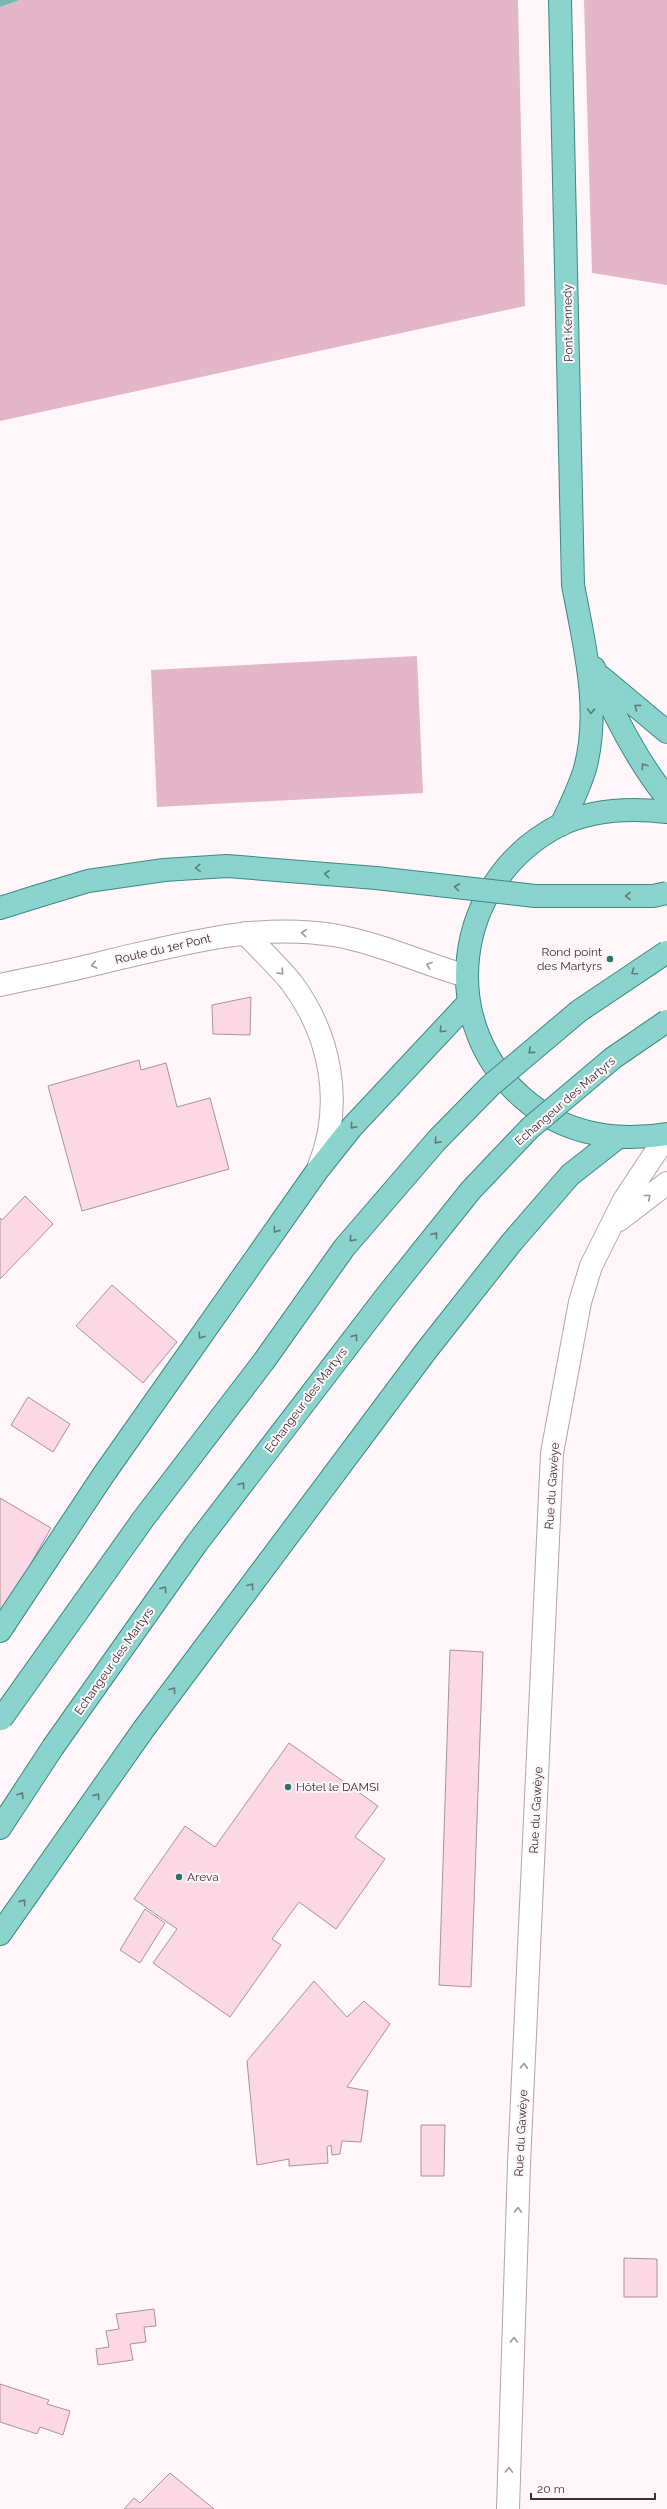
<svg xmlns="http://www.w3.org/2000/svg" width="667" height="2509" font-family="Raleway,sans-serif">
<rect width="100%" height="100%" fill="#fef6f9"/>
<path fill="#e4b7c8" d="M20 0H518L525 306 0 421V7Z
M584 0H667V285L592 273Z
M417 656 423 793 157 807 151 670Z"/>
<path fill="#72b9b1" d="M0 0H20L0 7Z"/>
<path fill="#fcd8e5" stroke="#a6949a" d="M251 997 250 1035 213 1034 212 1005Z
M139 1060 141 1070 166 1063 177 1107 210 1098 229 1169 82 1211 48 1086Z
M25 1196 53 1224 0 1279V1218L2 1220Z
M112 1285 177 1342 143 1383 76 1326Z
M28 1397 70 1424 53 1452 11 1425Z
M0 1498 51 1528 1 1616 0 1615Z
M450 1650 483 1652 471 1987 439 1985Z
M289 1743 378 1806 355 1837 385 1859 336 1929 299 1902 272 1939 281 1945 230 2017 153 1963 177 1929 134 1899 185 1826 215 1847Z
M145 1909 165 1923 140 1963 120 1950Z
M314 1981 347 2017 364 2001 390 2024 347 2087 368 2091 361 2142 342 2141 340 2154 332 2155 331 2145 327 2147 328 2163 289 2166V2159L257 2165 247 2061Z
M421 2125H445L444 2176H421Z
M624 2258 657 2259V2297H624Z
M154 2309 156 2326 144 2327 146 2342 130 2344 133 2360 98 2365 96 2349 109 2347 106 2331 119 2329 116 2314Z
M0 2384 49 2400 47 2404 70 2411 63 2435 40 2427 37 2434 0 2422Z
M170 2473 214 2509H124L134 2498 140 2503Z"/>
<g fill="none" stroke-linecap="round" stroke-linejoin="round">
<defs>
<path id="tertiary" d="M245 933C260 949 277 965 291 982 331 1035 344 1104 319 1166
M0 985C37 977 75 970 112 960 186 943 257 923 333 935 379 943 422 963 466 976
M619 1220 667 1183
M508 2509 519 2164 552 1453 580 1302 591 1266 624 1200 667 1135"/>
<path id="primary" d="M560 0 573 585C584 644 602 712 584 772 578 790 570 807 561 825
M594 668C613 714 635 758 667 798
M601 677 667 732
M667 812C632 808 593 809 560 825 452 880 433 1028 530 1104 569 1135 619 1142 667 1134
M0 908 35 897
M0 1631 104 1474 317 1171 352 1127 469 1002
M0 1828 53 1747
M0 1934 143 1730 426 1351 512 1242 570 1175 617 1138"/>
</defs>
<use href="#tertiary" stroke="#b5a3aa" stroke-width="24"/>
<use href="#primary" stroke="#3c8883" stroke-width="24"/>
<use href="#tertiary" stroke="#fff" stroke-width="22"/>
<use href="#primary" stroke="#8bd4ce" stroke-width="22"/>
<defs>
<path id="primary-bridge" d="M35 897 88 881 164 870 227 866 376 878 535 896H653L667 893
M1 1719 144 1518 264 1361 344 1248 437 1140 490 1086 579 1011 667 952
M53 1747 197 1543 387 1295 471 1190 530 1128 613 1058 667 1021"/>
</defs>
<use href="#primary-bridge" stroke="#3c8883" stroke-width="24" stroke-linecap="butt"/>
<use href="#primary-bridge" stroke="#8bd4ce" stroke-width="22"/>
</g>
<defs><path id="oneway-chevron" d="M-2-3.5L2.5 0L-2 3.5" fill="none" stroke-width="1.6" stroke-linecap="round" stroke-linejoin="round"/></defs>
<g stroke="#5e7b79">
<use href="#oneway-chevron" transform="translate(637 707) rotate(-144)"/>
<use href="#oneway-chevron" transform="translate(591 711) rotate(92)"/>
<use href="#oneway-chevron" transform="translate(644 766) rotate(-123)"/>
<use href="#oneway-chevron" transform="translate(198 868) rotate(176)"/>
<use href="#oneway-chevron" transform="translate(327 874) rotate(-175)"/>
<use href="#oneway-chevron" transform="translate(457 887) rotate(-173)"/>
<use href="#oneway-chevron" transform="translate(628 896) rotate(179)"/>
<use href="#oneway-chevron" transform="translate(634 972) rotate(145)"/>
<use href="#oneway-chevron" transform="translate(442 1030) rotate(134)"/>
<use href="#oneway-chevron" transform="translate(531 1051) rotate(140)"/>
<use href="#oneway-chevron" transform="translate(353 1126) rotate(131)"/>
<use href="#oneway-chevron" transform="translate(437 1141) rotate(132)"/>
<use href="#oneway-chevron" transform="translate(276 1230) rotate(125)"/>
<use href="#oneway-chevron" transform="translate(435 1235) rotate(-51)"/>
<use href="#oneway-chevron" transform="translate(352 1239) rotate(131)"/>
<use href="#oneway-chevron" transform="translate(201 1336) rotate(125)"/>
<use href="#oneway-chevron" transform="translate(355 1337) rotate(-53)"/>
<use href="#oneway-chevron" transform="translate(242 1485) rotate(-53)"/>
<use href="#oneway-chevron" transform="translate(251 1586) rotate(-53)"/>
<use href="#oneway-chevron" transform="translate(164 1589) rotate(-55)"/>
<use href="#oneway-chevron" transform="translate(173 1690) rotate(-53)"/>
<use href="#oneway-chevron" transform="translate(21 1795) rotate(-57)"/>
<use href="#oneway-chevron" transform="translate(97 1796) rotate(-55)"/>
<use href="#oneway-chevron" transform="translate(23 1902) rotate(-55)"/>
</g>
<g stroke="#9c989a">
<use href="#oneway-chevron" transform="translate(304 933) rotate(-175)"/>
<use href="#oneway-chevron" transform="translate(94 965) rotate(168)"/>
<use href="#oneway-chevron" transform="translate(429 965) rotate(-160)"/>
<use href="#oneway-chevron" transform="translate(281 972) rotate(47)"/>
<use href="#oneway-chevron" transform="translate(648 1197) rotate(-39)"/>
<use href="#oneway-chevron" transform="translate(524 2066) rotate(-87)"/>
<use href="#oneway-chevron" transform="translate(518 2210) rotate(-88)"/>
<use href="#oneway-chevron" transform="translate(514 2340) rotate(-88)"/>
<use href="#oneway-chevron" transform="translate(509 2470) rotate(-88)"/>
</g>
<g fill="#2b736c" stroke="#fef6f9" stroke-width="1.5">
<circle cx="610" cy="959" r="4"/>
<circle cx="288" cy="1787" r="4"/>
<circle cx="179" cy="1877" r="4"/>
</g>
<g text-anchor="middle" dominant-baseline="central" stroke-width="4" stroke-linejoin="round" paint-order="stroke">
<g font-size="12" fill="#393234" stroke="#fef6f9">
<text transform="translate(568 323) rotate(-91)">Pont Kennedy</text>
<text transform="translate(163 949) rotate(-13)">Route du 1er Pont</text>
<text transform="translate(565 1101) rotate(-41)">Echangeur des Martyrs</text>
<text transform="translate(306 1400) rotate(-53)">Echangeur des Martyrs</text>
<text transform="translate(552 1486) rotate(-86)">Rue du Gawèye</text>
<text transform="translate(114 1661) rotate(-55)">Echangeur des Martyrs</text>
<text transform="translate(536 1810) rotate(-87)">Rue du Gawèye</text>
<text transform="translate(521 2133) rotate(-87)">Rue du Gawèye</text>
</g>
<g font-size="12" fill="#393234" stroke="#fef6f9" text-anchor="start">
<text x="602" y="952" text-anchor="end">Rond point<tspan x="602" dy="14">des Martyrs</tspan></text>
<text x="296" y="1787">Hôtel le DAMSI</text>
<text x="187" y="1877">Areva</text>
</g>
</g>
<path d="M531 2493v6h124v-6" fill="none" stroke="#393234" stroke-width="2"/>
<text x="537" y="2493" font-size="12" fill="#393234" stroke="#fef6f9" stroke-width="3" paint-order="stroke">20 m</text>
</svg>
